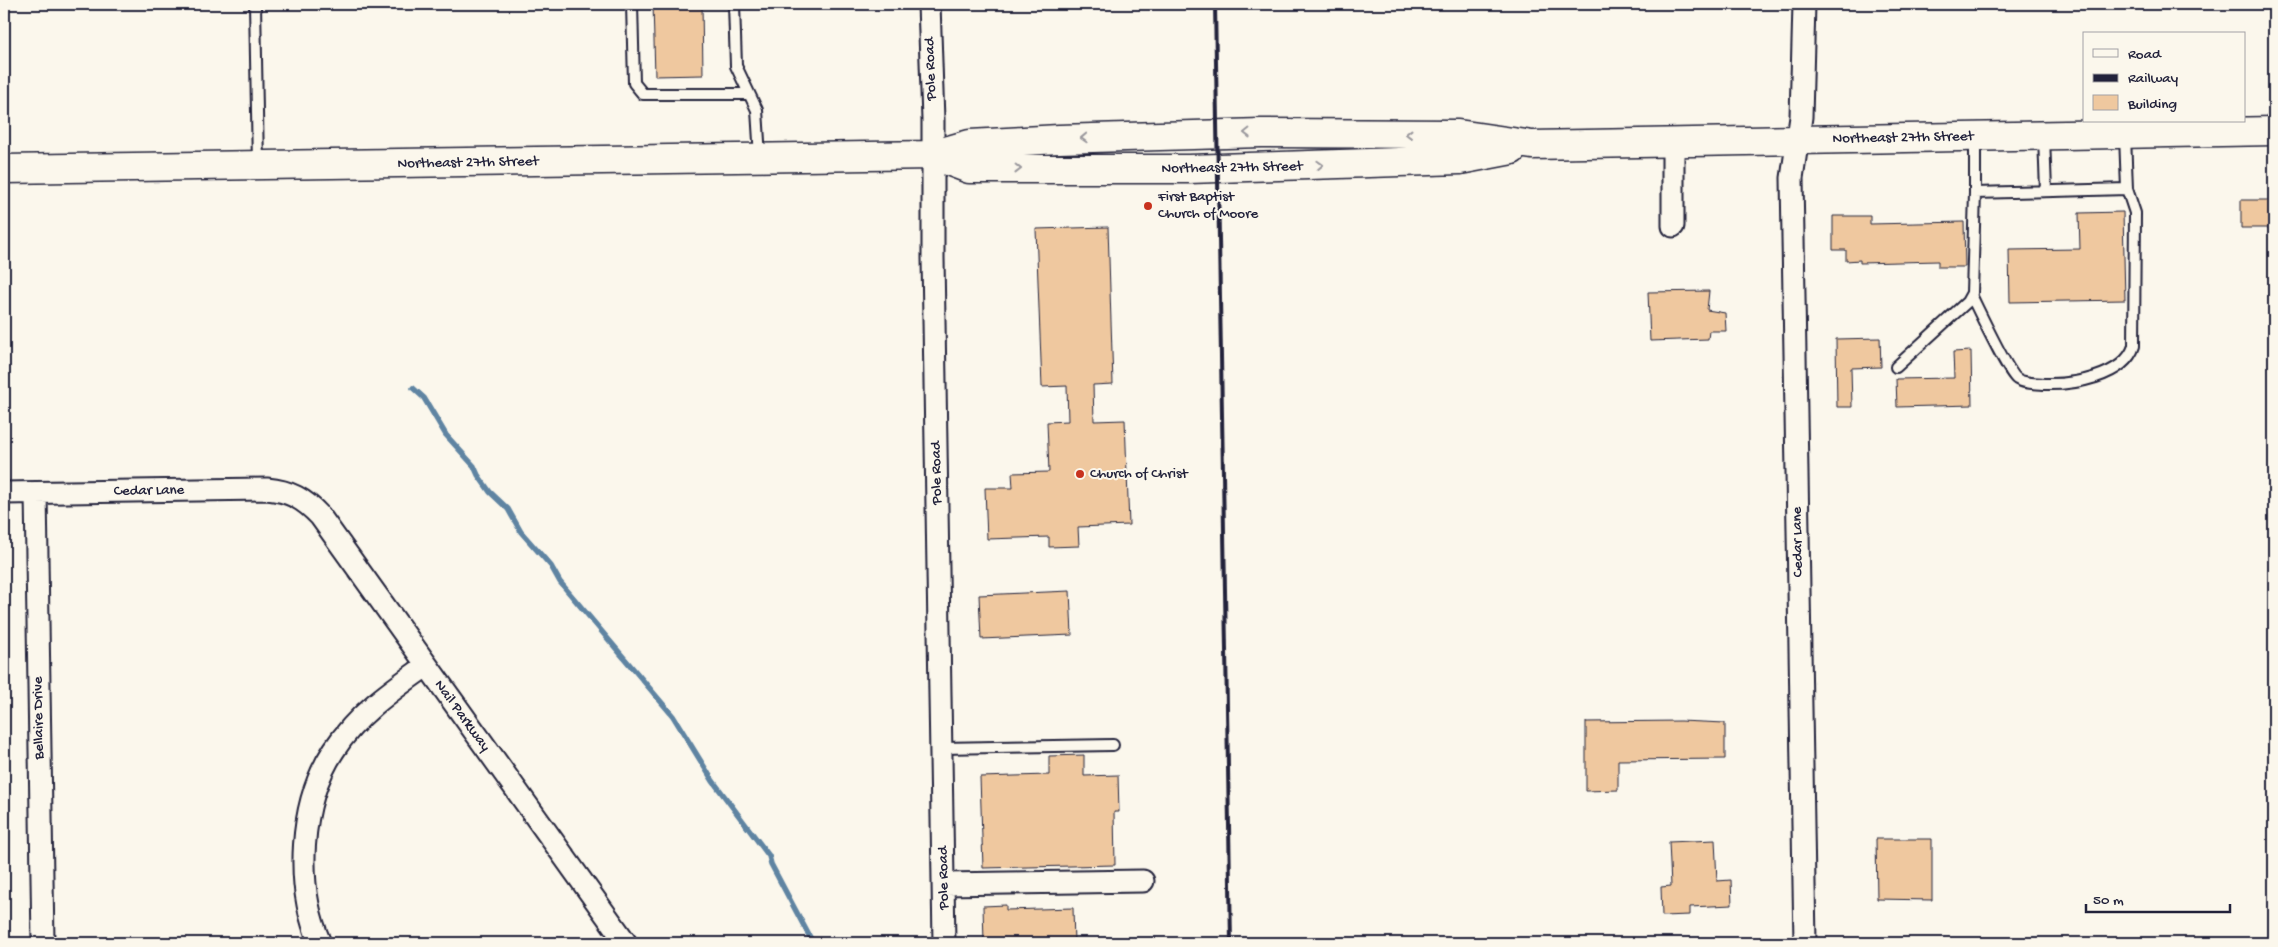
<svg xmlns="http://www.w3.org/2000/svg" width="2278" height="947" font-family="'Gochi Hand',sans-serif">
<rect width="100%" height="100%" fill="#fbf7ec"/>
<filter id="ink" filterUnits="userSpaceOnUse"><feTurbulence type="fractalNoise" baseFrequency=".02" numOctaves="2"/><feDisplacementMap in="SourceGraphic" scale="10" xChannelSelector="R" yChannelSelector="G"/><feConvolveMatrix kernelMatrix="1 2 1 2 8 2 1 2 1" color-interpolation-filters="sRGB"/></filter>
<g filter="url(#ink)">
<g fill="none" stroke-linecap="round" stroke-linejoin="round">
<path stroke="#5e84a2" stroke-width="5.5" d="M413 388 424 398 446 435 474 466 478 475 490 492 508 509 521 532 551 566 560 582 673 716 713 781 769 856 771 864 813 943"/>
</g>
<path fill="#efc89f" stroke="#22223b" d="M653 4H702L703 75 655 76Z
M2241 200H2274V228H2241Z
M2123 212 2125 300 2010 302 2009 250 2080 249 2079 213Z
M1833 216H1870V224L1964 222 1965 267H1938V261L1860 263V260L1846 261V250H1833Z
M1108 227 1113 384 1093 385 1094 421 1125 420 1129 525 1078 527 1079 546 1049 547V537L987 539 985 488H1013L1012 473 1049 472 1047 422 1068 421 1067 386 1042 387 1036 229Z
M1709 291 1707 310 1725 313 1726 331H1709L1708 339 1650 341 1648 292Z
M1880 338 1881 367 1851 368 1852 407H1837L1836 339Z
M1971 351 1972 405 1897 407 1896 379 1954 378 1953 352Z
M1070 591 1072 635 981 639 979 595Z
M1680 721 1725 723V759L1618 760V790L1586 791V722Z
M1084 755V776L1118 775 1119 812H1114L1115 865 983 868 980 777 1049 775V756Z
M1876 839H1932V900L1877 899Z
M1715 840 1717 881 1731 880 1732 905 1690 907V915L1662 916 1661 887 1671 886 1669 842Z
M1006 905V910L1073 908 1074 943H984L983 906Z"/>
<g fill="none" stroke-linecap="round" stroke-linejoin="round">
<defs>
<path id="lane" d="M255 4 258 165
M632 4 634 83 643 94H749
M734 4 736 66 757 110 760 157
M2044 137 2046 191
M1975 138V193L2127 189 2125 135
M1971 295C1978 309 2008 373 2017 379 2024 384 2036 383 2044 384 2072 385 2124 377 2134 346L2135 213 2127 189
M1896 367 1967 302 1972 293 1975 193
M942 748 1113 745"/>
<path id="street" d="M929 4 933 120V258L944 943
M1804 4 1801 117 1792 178 1805 943
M1673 226V143
M4 493 267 489C290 491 304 499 320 516L626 943
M36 493 43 943
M944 884 1143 881
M320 943C295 886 299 803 334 750 357 714 392 690 426 666"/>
<path id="secondary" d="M932 155 969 169H1189L1460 160 1512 150
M4 169 932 155 970 144 1059 139 1261 133 1458 134 1532 145 2274 131"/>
</defs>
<use href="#lane" stroke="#22223b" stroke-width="14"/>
<use href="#street" stroke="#22223b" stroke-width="25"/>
<use href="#secondary" stroke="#22223b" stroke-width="31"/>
<use href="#lane" stroke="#fbf7ec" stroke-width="10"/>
<use href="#street" stroke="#fbf7ec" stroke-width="21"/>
<use href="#secondary" stroke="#fbf7ec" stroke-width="28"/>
<path stroke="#22223b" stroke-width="4" d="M1215 4 1231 943"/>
</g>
<defs><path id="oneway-chevron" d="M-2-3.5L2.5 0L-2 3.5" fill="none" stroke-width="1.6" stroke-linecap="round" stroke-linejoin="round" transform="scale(1.25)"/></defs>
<g stroke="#99979c">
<use href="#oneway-chevron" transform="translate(1247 133) rotate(179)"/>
<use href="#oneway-chevron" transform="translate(1409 134) rotate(-180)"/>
<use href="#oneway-chevron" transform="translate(1084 138) rotate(178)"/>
<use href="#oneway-chevron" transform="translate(1320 165) rotate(-2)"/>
<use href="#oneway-chevron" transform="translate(1018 169) rotate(1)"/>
</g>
</g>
<g fill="#c8321e" stroke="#fbf7ec" stroke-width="2">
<circle cx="1148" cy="206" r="5"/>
<circle cx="1080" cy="474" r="5"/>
</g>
<g text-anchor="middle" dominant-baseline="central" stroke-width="4" stroke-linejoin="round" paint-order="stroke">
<g font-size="15" fill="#22223b" stroke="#fbf7ec">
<text transform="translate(931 69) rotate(-92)">Pole Road</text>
<text transform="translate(1903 138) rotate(-1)">Northeast 27th Street</text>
<text transform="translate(468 163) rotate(-1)">Northeast 27th Street</text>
<text transform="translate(1232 168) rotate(-1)">Northeast 27th Street</text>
<text transform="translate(937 473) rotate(-91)">Pole Road</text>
<text transform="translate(149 491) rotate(-1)">Cedar Lane</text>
<text transform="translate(1798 542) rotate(-91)">Cedar Lane</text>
<text transform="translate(462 716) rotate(54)">Nail Parkway</text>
<text transform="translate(39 718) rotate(-91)">Bellaire Drive</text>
<text transform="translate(944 878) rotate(-91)">Pole Road</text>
</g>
<g font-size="15" fill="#22223b" stroke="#fbf7ec" text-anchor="start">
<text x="1158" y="197">First Baptist<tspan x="1158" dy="17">Church of Moore</tspan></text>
<text x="1090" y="474">Church of Christ</text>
</g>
</g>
<rect width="2278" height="947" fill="none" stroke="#fbf7ec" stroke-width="20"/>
<rect x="10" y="10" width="2258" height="927" fill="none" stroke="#22223b" stroke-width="2" filter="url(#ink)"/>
<rect x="2083" y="32" width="162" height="90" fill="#fbf7ec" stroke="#a4a2a5"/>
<rect x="2093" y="49" width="25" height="8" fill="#fbf7ec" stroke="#a4a2a5"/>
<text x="2128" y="58" font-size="15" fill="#22223b">Road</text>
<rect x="2093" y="74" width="25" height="8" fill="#22223b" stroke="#a4a2a5"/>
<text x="2128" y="82" font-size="15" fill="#22223b">Railway</text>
<rect x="2093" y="95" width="25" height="15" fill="#efc89f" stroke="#a4a2a5"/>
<text x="2128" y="108" font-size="15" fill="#22223b">Building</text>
<path d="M2086 904v8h144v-8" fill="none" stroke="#22223b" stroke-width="2.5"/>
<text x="2093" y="904" font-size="15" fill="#22223b" stroke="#fbf7ec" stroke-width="4" paint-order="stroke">50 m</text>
</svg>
